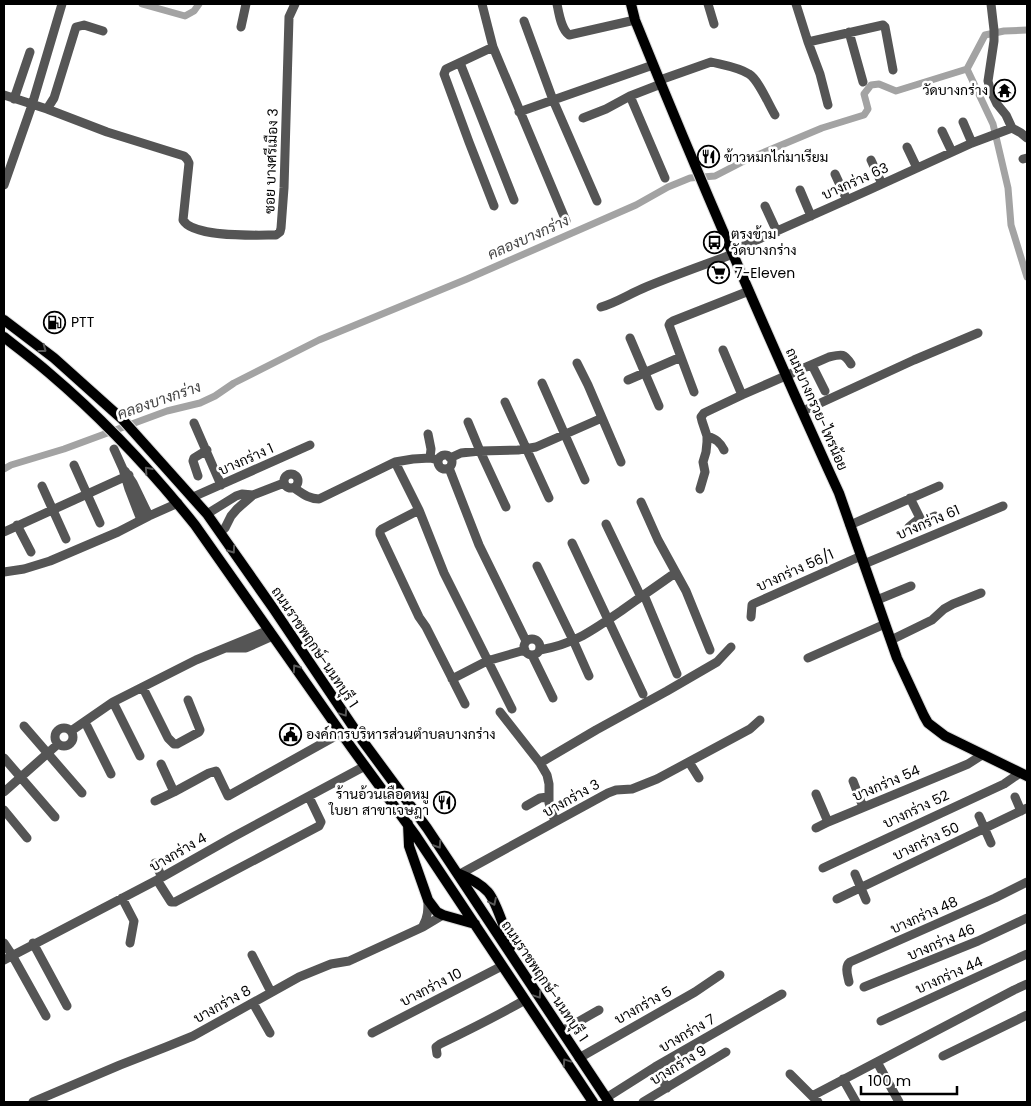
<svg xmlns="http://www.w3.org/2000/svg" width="1031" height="1106" font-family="Poppins,Sarabun,sans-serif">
<rect width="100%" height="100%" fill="#fff"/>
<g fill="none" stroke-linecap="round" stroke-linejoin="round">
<path stroke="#a3a3a3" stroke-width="7" d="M142 4 185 16 194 11 199 4
M967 69 993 124 1008 188 1011 225 1027 277
M4 469 11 465 64 449 167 411 200 403 215 396 234 383 319 340 467 279 636 205 668 187 690 178 715 176 748 159 822 128 864 115 868 109 864 94 871 85 879 84 896 91 967 69 985 35 1004 31 1027 30"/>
<defs>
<path id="major" d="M631 4 635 20C696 171 761 321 828 469L839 493 897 658 924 716 928 723 945 736 1027 776
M4 320 54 358 122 419 207 514 273 608 362 740 427 828 609 1102
M4 337C19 349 34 360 49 373 102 418 151 470 195 525L351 747 416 836 593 1102
M408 824 409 846 428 900 437 912 443 915 475 924
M457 873C467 877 480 883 488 892 497 902 505 932 511 946"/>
</defs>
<use href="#major" stroke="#dbdbdb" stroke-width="12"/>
<path stroke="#555" stroke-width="9" d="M482 4 493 47 566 221
M557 4C559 14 561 29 569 35L635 20
M708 4 714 24
M796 4 808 42 820 74 828 105
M991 4 994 30V41L988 81 990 89 997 104 1006 115 1012 128 1021 133 1027 138
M524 21 553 100 597 201
M241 27 246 4
M849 32 863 82
M808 42 883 25 885 27 893 70
M493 47 446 69 444 74 469 142 494 206
M460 63 514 200
M660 80 711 62C723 65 738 67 749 74 758 79 769 105 775 115
M4 95 47 109 107 132 184 156 187 159 189 163 183 220C193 238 256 235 276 235L280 232 281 228 284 188 289 17 295 4
M630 96 665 178
M14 99 30 52
M47 109 54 98 76 27 84 25 103 31
M519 112 653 65
M583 118 606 109 630 96 661 84
M963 122 972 143
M942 131 952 152
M907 147 917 168
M1023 159 1027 158
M871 160 882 184
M835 174 847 200
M4 185 32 105 62 4
M800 190 811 216
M765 206 777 232
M732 251 869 190 972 143 1012 128
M601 307C616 303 631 293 646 287 675 275 704 265 733 254
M630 338 659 406
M723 350 742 395 829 357C842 354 844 353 851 364
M577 363 588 385 621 462
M812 365 825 391
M628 380 681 357
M542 383 585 480
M694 392 669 325 670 323 673 321 749 291
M505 402 549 498
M803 411 914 360 978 333
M468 422 480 451 506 507
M194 423 221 485
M428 434 431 449 430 458
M707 436C716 439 720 442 724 450
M114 449 123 469 129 489 141 520
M438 462a7 7 0 1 1 14 0a7 7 0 1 1-14 0Z
M450 458 461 453 480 451 518 450 536 447 602 418
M395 462 419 510 444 573 512 709
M74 465 100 523
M449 468 479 545 526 641
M125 471 133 483 149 516
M284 481a7 7 0 1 1 14 0a7 7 0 1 1-14 0Z
M198 476 193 461 194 458 207 450
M42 486 66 539
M294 488C303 494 309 499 319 499L395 462 413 459 430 458 438 460
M700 489 705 472 703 462 706 452 707 442V436L702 421 701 417 704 413 742 395
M193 497 310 445
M910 498 920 518 926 520 935 516
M641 502 658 540 686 591 710 650
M419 510 382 529 380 531V534L419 617 426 627 465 704
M207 514 236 496 242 494 253 495
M606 524 641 597
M17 525 31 552
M850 525 939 486
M909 527 920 518
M4 532 129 475
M220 532 225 528 231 516 237 509 253 495 284 483
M572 543 643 694
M864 564 1003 506
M537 566 573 640 589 676
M4 572 24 569 50 561 118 532 149 516 178 503
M644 595 677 674
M877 600 911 586
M751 617 752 605 753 604 861 556
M524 647a8 8 0 1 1 16 0a8 8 0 1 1-16 0Z
M891 640 932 620 944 609 953 604 981 593
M228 648H246L273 636
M540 650C575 644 593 630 621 611 639 598 657 586 675 573
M532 655 553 698
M808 658 885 624
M452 679 487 661 525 650
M143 688 168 738 174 744H177L199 732 200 730 188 700
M113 702 140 756
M500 712 540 763 547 775 549 784V803L555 822
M85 722 111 774
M24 726 82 793
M55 737a9 9 0 1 1 18 0a9 9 0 1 1-18 0Z
M71 731 113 702 196 660 269 630
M4 758 55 817
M689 762 699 778
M540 763 596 730 667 691 717 662 731 647
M161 764 174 792 209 773 216 771 228 796 341 733
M853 781 863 807
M4 792 58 744
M816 794 828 822 968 764 982 755
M1015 797 1021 811
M155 801 174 792
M526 806 540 798 548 797
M4 810 27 838
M979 816 991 843
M816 828 828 822
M155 863 162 877
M823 868 1004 784 1020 773
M460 874 608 793 616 790 632 789 657 779 750 729 760 720
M855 874 866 900
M157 880 171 902H175L319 826 321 822 309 797
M122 898 134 921 130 943
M837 899 1027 808
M423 926C428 917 428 910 428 900
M4 943 12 955 46 1016
M33 943 67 1006
M252 955 271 992
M4 960 157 880 233 837 365 766
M849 982C848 976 844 967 850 962L995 898 1027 882
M864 987 978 941 1027 918
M253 1003 270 1033
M881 1021 1027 954
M562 1031 599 1010
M372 1033 502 966
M437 1054 436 1047 440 1044C469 1030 497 1016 525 1000
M943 1056 1027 1015
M579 1058 695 992 720 975
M877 1062 899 1102
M655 1067 667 1088
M790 1074 818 1102
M843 1079 856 1102
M812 1096 1014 990 1027 984
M606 1098 655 1067 782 994
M33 1102 120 1065 166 1047 193 1036 299 977 331 964 349 961 423 927 443 915
M643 1102 726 1052"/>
<use href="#major" stroke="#000" stroke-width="10"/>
</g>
<defs><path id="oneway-chevron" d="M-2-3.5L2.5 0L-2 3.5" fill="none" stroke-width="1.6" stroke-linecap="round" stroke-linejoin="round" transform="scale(1.25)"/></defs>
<g stroke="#595959">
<use href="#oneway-chevron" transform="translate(43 349) rotate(37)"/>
<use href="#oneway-chevron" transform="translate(148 470) rotate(-132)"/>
<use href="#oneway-chevron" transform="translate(232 550) rotate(55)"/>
<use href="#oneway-chevron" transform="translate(296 668) rotate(-125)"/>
<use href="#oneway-chevron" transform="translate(344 713) rotate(56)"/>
<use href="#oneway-chevron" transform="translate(438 845) rotate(57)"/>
<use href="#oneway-chevron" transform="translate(493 902) rotate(64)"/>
<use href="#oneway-chevron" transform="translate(538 995) rotate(56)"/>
<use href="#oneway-chevron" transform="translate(566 1062) rotate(-124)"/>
</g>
<defs>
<symbol id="temple-ring" viewBox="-11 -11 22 22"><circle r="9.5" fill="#fff" stroke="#000" stroke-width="1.5"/><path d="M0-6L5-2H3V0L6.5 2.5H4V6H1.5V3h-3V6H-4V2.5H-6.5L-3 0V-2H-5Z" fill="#000"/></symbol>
<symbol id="restaurant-ring" viewBox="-11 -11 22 22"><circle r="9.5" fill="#fff" stroke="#000" stroke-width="1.5"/><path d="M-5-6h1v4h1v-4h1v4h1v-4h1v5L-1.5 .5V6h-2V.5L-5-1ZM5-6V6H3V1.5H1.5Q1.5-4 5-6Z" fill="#000"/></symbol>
<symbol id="bus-ring" viewBox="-11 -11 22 22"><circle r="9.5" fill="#fff" stroke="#000" stroke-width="1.5"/><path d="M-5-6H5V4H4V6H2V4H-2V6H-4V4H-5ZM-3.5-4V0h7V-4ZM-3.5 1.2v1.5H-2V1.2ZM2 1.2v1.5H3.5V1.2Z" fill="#000"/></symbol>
<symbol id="supermarket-ring" viewBox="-11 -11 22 22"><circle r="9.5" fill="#fff" stroke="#000" stroke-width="1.5"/><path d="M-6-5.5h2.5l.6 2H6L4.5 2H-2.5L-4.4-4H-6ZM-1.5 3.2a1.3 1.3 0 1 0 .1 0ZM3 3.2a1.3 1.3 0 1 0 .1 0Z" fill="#000"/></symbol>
<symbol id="fuel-ring" viewBox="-11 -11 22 22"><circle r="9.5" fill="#fff" stroke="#000" stroke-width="1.5"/><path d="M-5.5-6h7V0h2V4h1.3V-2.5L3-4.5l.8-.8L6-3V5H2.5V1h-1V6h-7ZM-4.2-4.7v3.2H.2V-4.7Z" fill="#000"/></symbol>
<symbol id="civic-ring" viewBox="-11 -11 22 22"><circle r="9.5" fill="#fff" stroke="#000" stroke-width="1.5"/><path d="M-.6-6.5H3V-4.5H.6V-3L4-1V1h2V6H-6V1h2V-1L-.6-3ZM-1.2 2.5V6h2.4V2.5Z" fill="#000"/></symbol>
</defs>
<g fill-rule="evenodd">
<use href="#temple-ring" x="992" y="78" width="25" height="25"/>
<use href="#restaurant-ring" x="696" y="144" width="25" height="25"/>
<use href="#bus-ring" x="702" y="230" width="25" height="25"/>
<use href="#supermarket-ring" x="706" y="260" width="25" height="25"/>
<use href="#fuel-ring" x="42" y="310" width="25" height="25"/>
<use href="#civic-ring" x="278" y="722" width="25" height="25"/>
<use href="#restaurant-ring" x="432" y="790" width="25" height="25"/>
</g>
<g text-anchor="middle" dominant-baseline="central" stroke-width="5" stroke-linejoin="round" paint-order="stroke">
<g font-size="14" fill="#000" stroke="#fff" text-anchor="start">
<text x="988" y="90" text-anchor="end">วัดบางกร่าง</text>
<text x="724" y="157">ข้าวหมกไก่มาเรียม</text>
<text x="731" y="234">ตรงข้าม<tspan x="731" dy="16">วัดบางกร่าง</tspan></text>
<text x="735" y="273">7-Eleven</text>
<text x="71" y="322">PTT</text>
<text x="306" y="734">องค์การบริหารส่วนตำบลบางกร่าง</text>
<text x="429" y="794" text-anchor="end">ร้านอ้วนเลือดหมู<tspan x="429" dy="16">ใบยา สาขาเจษฎา</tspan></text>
</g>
<g font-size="14" fill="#000" stroke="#fff">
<text transform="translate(271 161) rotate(-88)">ซอย บางศรีเมือง 3</text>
<text transform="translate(855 181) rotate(-24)">บางกร่าง 63</text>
<text transform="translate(817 409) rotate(66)">ถนนบางกรวย-ไทรน้อย</text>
<text transform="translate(246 459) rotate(-24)">บางกร่าง 1</text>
<text transform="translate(928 522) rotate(-23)">บางกร่าง 61</text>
<text transform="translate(795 570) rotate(-24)">บางกร่าง 56/1</text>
<text transform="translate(315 647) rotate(56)">ถนนราชพฤกษ์-นนทบุรี 1</text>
<text transform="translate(886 783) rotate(-23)">บางกร่าง 54</text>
<text transform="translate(571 798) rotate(-29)">บางกร่าง 3</text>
<text transform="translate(916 809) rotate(-25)">บางกร่าง 52</text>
<text transform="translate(926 841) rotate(-25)">บางกร่าง 50</text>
<text transform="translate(178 852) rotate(-30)">บางกร่าง 4</text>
<text transform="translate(924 915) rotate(-24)">บางกร่าง 48</text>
<text transform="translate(941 942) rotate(-23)">บางกร่าง 46</text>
<text transform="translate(949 975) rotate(-24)">บางกร่าง 44</text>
<text transform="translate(545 981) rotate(56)">ถนนราชพฤกษ์-นนทบุรี 1</text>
<text transform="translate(431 987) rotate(-27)">บางกร่าง 10</text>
<text transform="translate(222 1004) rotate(-29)">บางกร่าง 8</text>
<text transform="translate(643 1005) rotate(-29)">บางกร่าง 5</text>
<text transform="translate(687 1033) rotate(-30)">บางกร่าง 7</text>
<text transform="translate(678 1065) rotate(-31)">บางกร่าง 9</text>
</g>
<g font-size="15" font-style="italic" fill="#444" stroke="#fff">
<text transform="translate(528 237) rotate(-24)">คลองบางกร่าง</text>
<text transform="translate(159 400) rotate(-19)">คลองบางกร่าง</text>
</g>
</g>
<rect width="1031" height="1106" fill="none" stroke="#000000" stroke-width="10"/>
<path d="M861 1086v8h96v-8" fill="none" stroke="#000000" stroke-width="2.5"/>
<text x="868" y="1086" font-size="15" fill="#000000" stroke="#ffffff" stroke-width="4" paint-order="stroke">100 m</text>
</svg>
